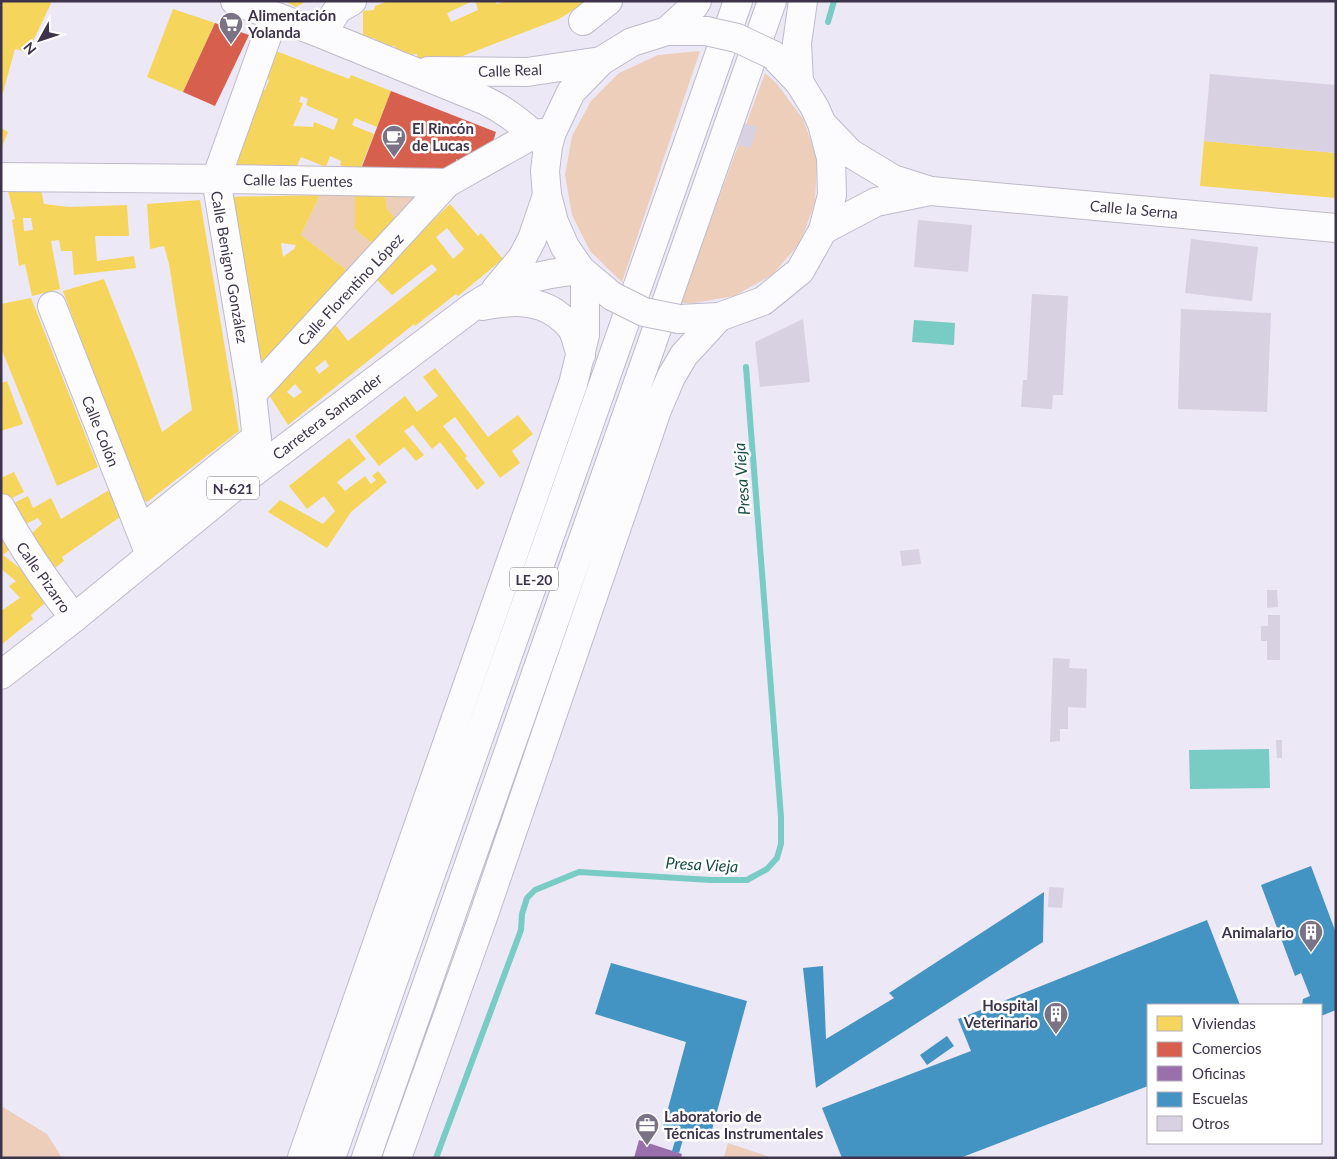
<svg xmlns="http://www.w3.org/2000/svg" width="1337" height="1159" font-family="Lato,sans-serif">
<rect width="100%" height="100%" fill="#ece8f5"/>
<path fill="#eccebb" d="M700 51 622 282 590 251 572 215 565 175 572 136 591 101 619 73 658 55Z
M765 73 777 84 803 119 817 159 815 203 800 243 772 275 734 296 694 303H680Z
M355 194V229L375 246 349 272 301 235 320 195Z
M385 194 420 197 398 222 387 209Z
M1 1106 47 1134 62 1158H1Z
M728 1143 770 1157V1158H726L724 1157Z"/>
<path fill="#78ccc4" d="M914 320 955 323 954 345 912 342Z
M1269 749 1270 788 1190 789 1189 750Z"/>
<path fill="#f6d55c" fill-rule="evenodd" d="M1 1H52L28 52 15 49 2 96Z
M284 1H307L296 7Z
M389 1H473L447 13 451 22 478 10 475 1H495L497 4 505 1H587L559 19 447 62 417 59V54L407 55 396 51 395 46H385L376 42 375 38H363V11L374 10 375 6Z
M173 9 215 23 183 92 147 77Z
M276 51 349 79 351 75 391 91 377 127 355 118 352 125 374 134 359 172 340 165 341 161 330 156 326 167 301 157 296 168 232 166 262 89 265 90 269 80 265 78ZM301 96 308 99 306 105 338 119 334 130 314 122 313 127 293 126 303 103 299 102Z
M1 128 8 132 1 149Z
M1204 141 1336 153V198L1200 186Z
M41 190 44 204 69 207 127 205 129 236H95L97 261 134 256 136 268 74 275 72 251H61L59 240 51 241 60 289 32 296 25 264 19 266 12 220 15 219 8 191ZM23 218H31L33 230 24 231Z
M355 194H385L387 209 398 222 375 246 355 229Z
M320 195 301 235 349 272 264 361 254 357 226 197ZM281 243 296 245 294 249 283 257Z
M200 200 239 431 147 502 140 498 63 291 104 279 137 362 162 432 192 410 169 264 164 246 150 249 147 204Z
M450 204 478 236 481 233 503 259 458 296 456 294 415 326 414 324 288 425 267 392 335 324 348 341 437 270 432 264 392 295 376 279 413 239ZM447 228 464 249 453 259 436 237ZM325 360 329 366 319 374 315 368ZM295 384 302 392 294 398 287 392Z
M31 298 98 467 57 486 1 348V304Z
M435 368 488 437 518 415 533 434 512 451 520 463 500 478 455 417 443 426 467 456 465 458 485 483 477 490 440 442 432 449 413 425 404 431 424 455 416 461 404 447 379 466 355 436 405 396 417 412 438 396 423 377Z
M7 381 23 424 1 431V417H3L1 412V383Z
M349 438 366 459 337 482 345 491 365 476 371 484 376 480 372 476 378 471 387 482 351 512 327 548 268 512 280 500 323 524 335 511 324 496 307 509 289 486Z
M14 472 24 492 4 502 1 497V478Z
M109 490 120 517 62 557 64 561 47 574 24 540 42 524 38 518 22 526 12 504 28 496 33 508 51 498 61 519Z
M9 536 14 546 3 555 54 595 31 615 33 619 1 645V611L20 598 9 586 16 581 1 569V542Z"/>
<path fill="#d6604d" d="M215 23 249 35 215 106 183 92Z
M391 91 496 132 492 145 487 144V148L477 154 473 151 472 156 469 159 464 156 463 163 456 159V164L453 167 449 165 444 170 436 169 435 173 427 169H421L419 173H406L397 168 394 172H383L372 167 371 173 361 169Z"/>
<path fill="#9970ab" d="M639 1140 682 1154 681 1158H634Z"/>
<path fill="#4393c3" d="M1311 866 1336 933V1010L1321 1016V1005H1302L1303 999 1310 996 1301 973 1295 976 1261 885Z
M1044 892 1043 942 816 1088 803 968 823 966 826 1039 894 998 889 993Z
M1207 920 1240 1005H1148V1086L960 1158H842L822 1108 971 1051 958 1019Z
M611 963 747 1001 709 1141 685 1133 679 1153 672 1151 678 1131 663 1127 686 1042 595 1014Z
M947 1036 954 1046 927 1065 920 1055Z"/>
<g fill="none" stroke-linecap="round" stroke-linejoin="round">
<path stroke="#78ccc4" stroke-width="6" d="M828 22 834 1
M436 1158 521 930 522 914 527 898 535 890 579 872 711 880H747L767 869 777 858 781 844V817L746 367"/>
</g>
<path fill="#d7d1e1" d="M1210 74 1336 85V153L1204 141Z
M744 123 757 127 751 148 738 145Z
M918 220 972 225 968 272 914 267Z
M1191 239 1258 247 1252 301 1185 293Z
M1032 294 1068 296 1063 395H1053L1052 409 1021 407 1023 380H1027Z
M1181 309 1271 313 1267 412 1178 409Z
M803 319 810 382 760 387 755 342Z
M919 549 921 564 902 566 900 551Z
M1267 590H1277L1278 607 1267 608Z
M1268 615H1280V660H1267V641H1261V626H1268Z
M1053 658 1070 659 1069 668 1087 669 1086 708 1068 707V729H1060V741L1050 742Z
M1276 740H1282V758H1277Z
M1049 887 1064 888 1062 908 1048 907Z"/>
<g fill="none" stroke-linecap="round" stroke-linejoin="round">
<defs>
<path id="minor" d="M235 1 322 34 484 100C511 113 524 127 547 145
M583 21 608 1
M322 34 338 9 352 1
M428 71 527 72 601 61
M822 124 850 153 893 179 931 191 1336 228
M1 177 224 179 447 183 534 134 552 132
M823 230 876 202 930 191
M612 296 581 270 565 247 554 222 547 195 545 171 548 146 552 132 571 92 601 61 632 42 667 31H706
M52 306 150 555
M679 319 719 317 763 301 800 271 823 230 832 195 831 158 822 124 815 108 799 82 773 55
M252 394 447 183
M260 467 252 394 216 179 274 17
M1 508C23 549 46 582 74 618
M141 530 257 437"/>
<path id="highway" d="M667 31 694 6 697 1
M799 82 797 43 803 1
M496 289 522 258 532 239 547 195
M482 306C508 301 536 298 558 315 564 320 571 325 574 333 577 340 578 348 581 355
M1 675 74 618 234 487 471 308C509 282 536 274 581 270
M302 1158 573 384 585 335V274
M331 1158 738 1
M366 1158 772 1
M397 1158 483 917 657 410 671 377 684 355 719 317"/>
</defs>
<use href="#minor" stroke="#bfbaca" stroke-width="30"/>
<use href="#highway" stroke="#bfbaca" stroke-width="30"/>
<use href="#minor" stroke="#fcfcfe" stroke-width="28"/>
<use href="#highway" stroke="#fcfcfe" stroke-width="28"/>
<defs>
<path id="minor-bridge" d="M706 31 737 38 773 55
M612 296 644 312 679 319"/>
</defs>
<use href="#minor-bridge" stroke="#bfbaca" stroke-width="30" stroke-linecap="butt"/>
<use href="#minor-bridge" stroke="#fcfcfe" stroke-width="28"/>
</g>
<defs>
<symbol id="supermarket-pin" viewBox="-11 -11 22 30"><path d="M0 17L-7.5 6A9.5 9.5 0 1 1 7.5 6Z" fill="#7a7386" stroke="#fff"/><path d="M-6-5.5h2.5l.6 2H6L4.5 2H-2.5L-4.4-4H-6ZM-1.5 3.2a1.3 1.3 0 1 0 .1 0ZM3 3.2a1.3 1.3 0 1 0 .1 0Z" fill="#fff"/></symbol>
<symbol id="cafe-pin" viewBox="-11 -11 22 30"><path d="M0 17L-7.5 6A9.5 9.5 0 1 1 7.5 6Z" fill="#7a7386" stroke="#fff"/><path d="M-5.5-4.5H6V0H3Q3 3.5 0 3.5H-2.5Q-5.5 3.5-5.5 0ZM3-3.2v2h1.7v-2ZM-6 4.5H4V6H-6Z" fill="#fff"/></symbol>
<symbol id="building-pin" viewBox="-11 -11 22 30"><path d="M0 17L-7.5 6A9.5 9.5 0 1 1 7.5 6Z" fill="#7a7386" stroke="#fff"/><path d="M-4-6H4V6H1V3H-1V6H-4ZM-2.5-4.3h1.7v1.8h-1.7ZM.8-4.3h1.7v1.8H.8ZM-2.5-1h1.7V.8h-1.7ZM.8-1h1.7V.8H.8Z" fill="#fff"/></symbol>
<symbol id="office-pin" viewBox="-11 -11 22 30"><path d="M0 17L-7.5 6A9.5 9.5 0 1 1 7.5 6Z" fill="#7a7386" stroke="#fff"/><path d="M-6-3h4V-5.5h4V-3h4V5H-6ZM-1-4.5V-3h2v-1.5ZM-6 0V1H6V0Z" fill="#fff"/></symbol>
</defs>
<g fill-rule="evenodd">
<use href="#supermarket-pin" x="217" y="10" width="28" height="38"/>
<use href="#cafe-pin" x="380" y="123" width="28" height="38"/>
<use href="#building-pin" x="1297" y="918" width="28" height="38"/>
<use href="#building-pin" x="1042" y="1000" width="28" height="38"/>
<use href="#office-pin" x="633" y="1111" width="28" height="38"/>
</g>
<g text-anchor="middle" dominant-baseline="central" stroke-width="5" stroke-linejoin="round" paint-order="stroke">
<g fill="#fff" stroke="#777181" stroke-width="1">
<rect x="207" y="476.5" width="52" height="23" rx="4"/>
<rect x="510" y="567.5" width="48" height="23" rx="4"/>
</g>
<g font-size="14" font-weight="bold" fill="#3d344b">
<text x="233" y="488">N-621</text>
<text x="534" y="579">LE-20</text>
</g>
<g font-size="15" font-weight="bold" fill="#3d344b" stroke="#fff" text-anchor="start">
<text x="248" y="15">Alimentación<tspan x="248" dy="17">Yolanda</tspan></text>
<text x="412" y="128">El Rincón<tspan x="412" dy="17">de Lucas</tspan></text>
<text x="1294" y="932" text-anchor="end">Animalario</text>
<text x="1038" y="1005" text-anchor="end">Hospital<tspan x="1038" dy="17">Veterinario</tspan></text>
<text x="664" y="1116">Laboratorio de<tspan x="664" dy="17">Técnicas Instrumentales</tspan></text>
</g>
<g font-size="15" fill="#3d344b" stroke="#fff">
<text transform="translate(510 70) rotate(-2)">Calle Real</text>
<text transform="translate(298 180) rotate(1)">Calle las Fuentes</text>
<text transform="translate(1134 209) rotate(5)">Calle la Serna</text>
<text transform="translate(230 267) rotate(80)">Calle Benigno González</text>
<text transform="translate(350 289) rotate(-47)">Calle Florentino López</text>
<text transform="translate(327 416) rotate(-37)">Carretera Santander</text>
<text transform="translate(101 431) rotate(68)">Calle Colón</text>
<text transform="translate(44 577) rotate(55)">Calle Pizarro</text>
</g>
<g font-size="16" font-style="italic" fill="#174b44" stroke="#fff">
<text transform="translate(741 479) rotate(-94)">Presa Vieja</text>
<text transform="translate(702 864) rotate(3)">Presa Vieja</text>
</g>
</g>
<rect width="1337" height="1159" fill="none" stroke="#3d344b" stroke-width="5"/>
<rect x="1147" y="1004" width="175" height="140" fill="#ffffff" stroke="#b1aeb7"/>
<rect x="1157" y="1016" width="25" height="15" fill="#f6d55c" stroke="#b1aeb7"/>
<text x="1192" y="1029" font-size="15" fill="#3d344b">Viviendas</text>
<rect x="1157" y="1042" width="25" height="15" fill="#d6604d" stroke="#b1aeb7"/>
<text x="1192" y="1054" font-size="15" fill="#3d344b">Comercios</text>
<rect x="1157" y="1066" width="25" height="15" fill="#9970ab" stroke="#b1aeb7"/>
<text x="1192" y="1079" font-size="15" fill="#3d344b">Oficinas</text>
<rect x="1157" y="1092" width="25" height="15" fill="#4393c3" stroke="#b1aeb7"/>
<text x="1192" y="1104" font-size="15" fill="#3d344b">Escuelas</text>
<rect x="1157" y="1116" width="25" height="15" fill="#d7d1e1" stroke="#b1aeb7"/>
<text x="1192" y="1129" font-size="15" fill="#3d344b">Otros</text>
<g transform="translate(40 40) rotate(230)" stroke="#ffffff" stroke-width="4" paint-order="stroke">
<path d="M0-4L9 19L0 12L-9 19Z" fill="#3d344b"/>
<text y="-8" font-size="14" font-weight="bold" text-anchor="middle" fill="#3d344b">N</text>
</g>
</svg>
